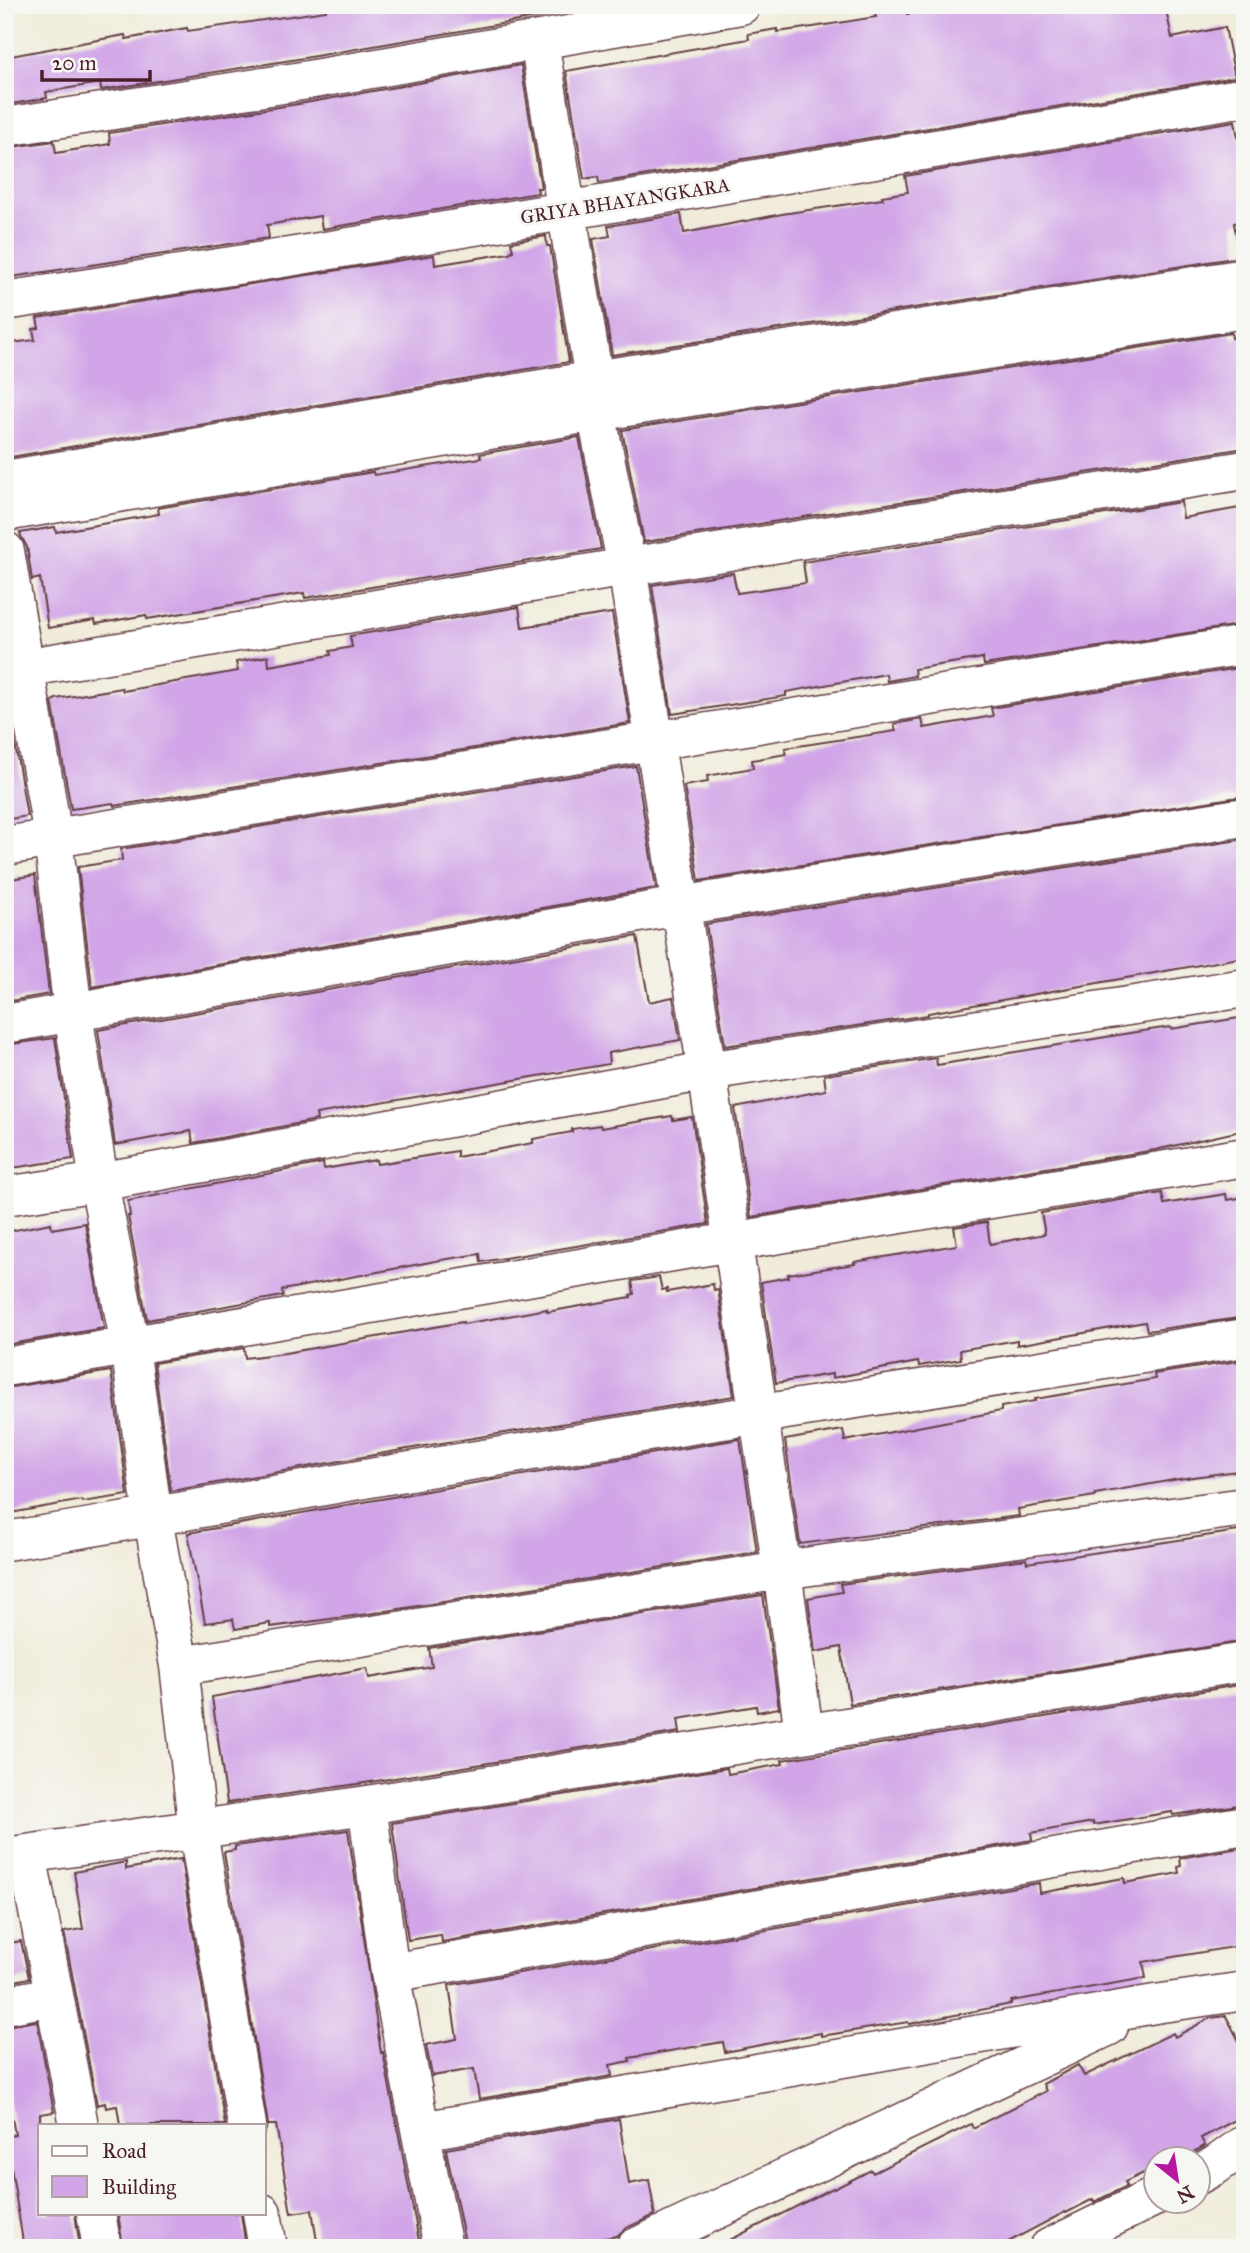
<svg xmlns="http://www.w3.org/2000/svg" width="1250" height="2253" font-family="'IM FELL Great Primer',serif">
<rect width="100%" height="100%" fill="#f6f6f2"/>
<filter id="ink" filterUnits="userSpaceOnUse"><feTurbulence type="fractalNoise" baseFrequency=".0143" numOctaves="2"/><feDisplacementMap in="SourceGraphic" scale="14" xChannelSelector="R" yChannelSelector="G"/><feConvolveMatrix kernelMatrix="1 2 1 2 8 2 1 2 1" color-interpolation-filters="sRGB"/></filter>
<filter id="wash" filterUnits="userSpaceOnUse"><feTurbulence type="fractalNoise" baseFrequency=".00686" numOctaves="4" result="noise"/><feDisplacementMap in="SourceGraphic" scale="28" xChannelSelector="R" yChannelSelector="G"/><feGaussianBlur stdDeviation="1.57" result="paint"/><feColorMatrix in="noise" values="0 0 0 0 0 0 0 0 0 0 0 0 0 0 0 0 0 1.4 0 .05"/><feComposite in="paint" operator="in"/></filter>
<g filter="url(#wash)">
<rect width="100%" height="100%" fill="#f1ecda"/>
<g id="blocks">
<path fill="#d1a5e7" d="M325 5H545L547 16 298 59 101 90 100 83 46 92 47 98 5 105V57L125 35 126 39 187 28 188 31 326 11Z
M953 5H1165L1172 38 1225 27 1235 77 599 183 598 177 584 179 566 71 749 39 748 34 777 29V32L813 27 876 17 875 14 906 9 907 14Z
M521 65 541 188H537L538 193 322 229 320 216 267 225 269 238 5 278V148L54 141 56 153 110 144 109 133 305 103Z
M1235 121 1245 177V221L1234 223 1240 257 612 355 593 239 610 236 608 226 681 214 684 233 782 214 883 199 882 196 908 192 905 176Z
M546 236 547 246H550L569 362 5 458V344L35 340 33 329 39 328 37 318 434 255 435 265 509 253 513 251 511 242Z
M1231 333 1232 338 1245 336V448L644 542 622 430Z
M579 437 601 549 305 598 304 593 147 619 146 615 96 624 95 620 48 628 40 578 32 580 27 547 21 536 20 533 55 527 56 532 159 514 158 508 373 472 374 475 481 458 480 454Z
M1181 502 1183 518 1245 507V624L984 665 983 658 914 669 915 676 887 681 886 674 786 692V696L672 714 652 585 733 573 737 593 806 583 803 562Z
M519 607 522 627 612 613 630 723 114 806 113 803 71 809 52 701 56 699 122 688 123 691 238 671 236 662 268 656 269 666 331 655 330 651 352 647 350 636Z
M1245 667V796L699 881 684 786 708 782 707 776 753 768 752 760 786 754 785 748 896 731 894 724 922 719 924 728 993 716 991 708Z
M9 708 27 816 5 820V709Z
M636 766 656 888 92 987 78 867 122 860 121 849Z
M1245 839V957L928 1013V1015L725 1046 706 924Z
M35 875 49 994 5 1002V880Z
M637 936 649 1002 673 997 680 1040 608 1053 609 1064 316 1114 317 1120 193 1143 191 1131 115 1145 98 1030Z
M1245 1017V1130L1155 1150 751 1217 735 1108 826 1090 824 1075 936 1058 937 1065 1136 1032 1170 1027 1171 1029Z
M55 1038 73 1159 5 1169V1045Z
M672 1116 673 1120 692 1117 708 1224 481 1262 480 1254 441 1260 282 1290 283 1296 147 1320 128 1216H130L128 1201 323 1163 324 1169 376 1160 377 1164 457 1151V1157L533 1143V1139L572 1132V1129L600 1125 601 1128Z
M1162 1193 1164 1204 1226 1194 1227 1200 1245 1197V1317L1147 1331 1145 1322 1017 1345V1340L960 1350 961 1359 919 1366 918 1362 832 1378V1374L776 1383 761 1282 789 1277 788 1274 855 1264 854 1262 957 1245 954 1227 987 1222 990 1244 1045 1234 1041 1213Z
M51 1223 52 1229 85 1223 104 1328 5 1345V1232Z
M659 1277 662 1290 667 1289V1292L713 1284 714 1290 718 1289 734 1396 430 1445 171 1491 154 1363 244 1348 245 1358 285 1353 463 1322V1324L547 1309V1312L631 1297 630 1295 634 1294 632 1281Z
M1245 1360V1470L1179 1479 1095 1494V1496L1018 1509 1019 1516 800 1544 785 1440 843 1430 845 1441 1001 1411V1407L1035 1401V1399L1155 1379 1154 1374Z
M111 1371 128 1495 83 1502 82 1500 5 1514V1388Z
M740 1439 757 1552 368 1614 270 1627V1623L235 1629 233 1619 205 1623 188 1533 438 1489Z
M1245 1530V1641L850 1704 841 1647 815 1652 808 1598 842 1592 840 1584 1026 1559 1027 1563Z
M763 1595 779 1708 757 1712 756 1706 678 1719 680 1732 364 1783 227 1803 212 1697 367 1668 369 1678 432 1667 429 1648Z
M1245 1684V1804L1173 1815 1172 1812 1093 1825V1822L1031 1833 1032 1840 442 1942 441 1935 408 1940 392 1823 727 1768 728 1774 783 1764 782 1760Z
M348 1830 381 2053 383 2052 419 2241 379 2248H318L312 2210 291 2213 276 2125H268L224 1852 235 1850V1846Z
M1245 1847V1945L1143 1962 1146 1978 1011 2001V2004L909 2024 908 2022 821 2036V2033L725 2052 723 2042 629 2058 630 2061 610 2065 612 2076 479 2099 474 2069 432 2076 426 2045 457 2039 449 1985 1039 1883 1040 1893 1124 1878 1125 1883 1179 1873 1178 1867 1181 1866 1180 1858Z
M181 1859 225 2125H120L117 2106 106 2108 105 2103 97 2105 64 1932 83 1929 74 1872 126 1862V1869Z
M21 1941 29 1978 5 1983V1944Z
M1226 2016 1245 2053V2115L1201 2138 1205 2146 1180 2159H1156V2167L1125 2182 1127 2186 1094 2202 1093 2199 1066 2213 1065 2212 997 2248H714L833 2188 834 2189 871 2170 873 2173 971 2124 973 2128 1046 2091 1043 2084 1078 2065 1084 2076 1173 2033 1175 2037 1210 2018Z
M37 2021 54 2112 40 2114V2213H75L80 2248H24L6 2136 15 2135 5 2076V2026Z
M619 2119 629 2184 649 2180 655 2215 626 2228 617 2236 549 2248H466L446 2149Z
M118 2213H241L246 2248H123Z"/>
</g>
</g>
<g filter="url(#ink)">
<use href="#blocks" fill-opacity="0" stroke="#633e45" stroke-width="2"/>
<g fill="none" stroke-linecap="round" stroke-linejoin="round">
<defs>
<path id="street" d="M539 41 594 380 596 412 627 567 707 1071 782 1570 804 1733
M5 127 302 81 741 5
M5 301 289 257 1245 97
M5 480 594 380 1245 278
M5 512 596 412 1245 309
M5 551 53 837 73 1013 99 1182 130 1346 153 1518 179 1666 198 1831 247 2125
M5 671 627 567 1245 470
M5 846 1245 645
M5 1024 679 906 1245 817
M5 1196 99 1182 707 1071 1245 988
M5 1367 731 1242 1245 1157
M5 1541C149 1519 291 1491 434 1467 704 1422 974 1380 1245 1338
M179 1666 782 1570 1245 1507
M367 1805 390 1973 443 2248
M27 1854 79 2125
M5 1857 367 1805 1245 1662
M390 1973 1245 1825
M5 2005 54 1996
M421 2131 1155 2004 1245 1991
M1198 2175 1216 2165 1245 2144
M96 2213 102 2248
M262 2213 268 2248
M635 2248 1109 2026
M1049 2248 1156 2196"/>
</defs>
<use href="#street" stroke="#633e45" stroke-width="41"/>
<use href="#street" stroke="#fff" stroke-width="38"/>
</g>
</g>
<g text-anchor="middle" dominant-baseline="central" stroke-width="6" stroke-linejoin="round" paint-order="stroke">
<g font-size="19" fill="#4a1f2b" stroke="#f6f6f2">
<text transform="translate(625 201) rotate(-9)">GRIYA BHAYANGKARA</text>
</g>
</g>
<rect width="1250" height="2253" fill="none" stroke="#f6f6f2" stroke-width="28"/>
<rect x="38" y="2124" width="228" height="91" fill="#f6f6f2" stroke="#b1a0a2" stroke-width="2"/>
<rect x="52" y="2146" width="35" height="10" fill="#ffffff" stroke="#b1a0a2" stroke-width="2"/>
<text x="102" y="2158" font-size="21" fill="#4a1f2b">Road</text>
<rect x="52" y="2176" width="35" height="21" fill="#d1a5e7" stroke="#b1a0a2" stroke-width="2"/>
<text x="102" y="2194" font-size="21" fill="#4a1f2b">Building</text>
<g transform="translate(1177 2180) rotate(150)"><circle r="33" fill="#f6f6f2" stroke="#b1a0a2" stroke-width="2"/>
<path d="M0-5L12 26L0 18L-12 26Z" fill="#b5179e"/>
<text y="-10" font-size="19" font-weight="bold" text-anchor="middle" fill="#4a1f2b">N</text>
</g>
<path d="M42 70v10h108v-10" fill="none" stroke="#4a1f2b" stroke-width="3.5"/>
<text x="52" y="70" font-size="21" fill="#4a1f2b" stroke="#f6f6f2" stroke-width="5" paint-order="stroke">20 m</text>
</svg>
